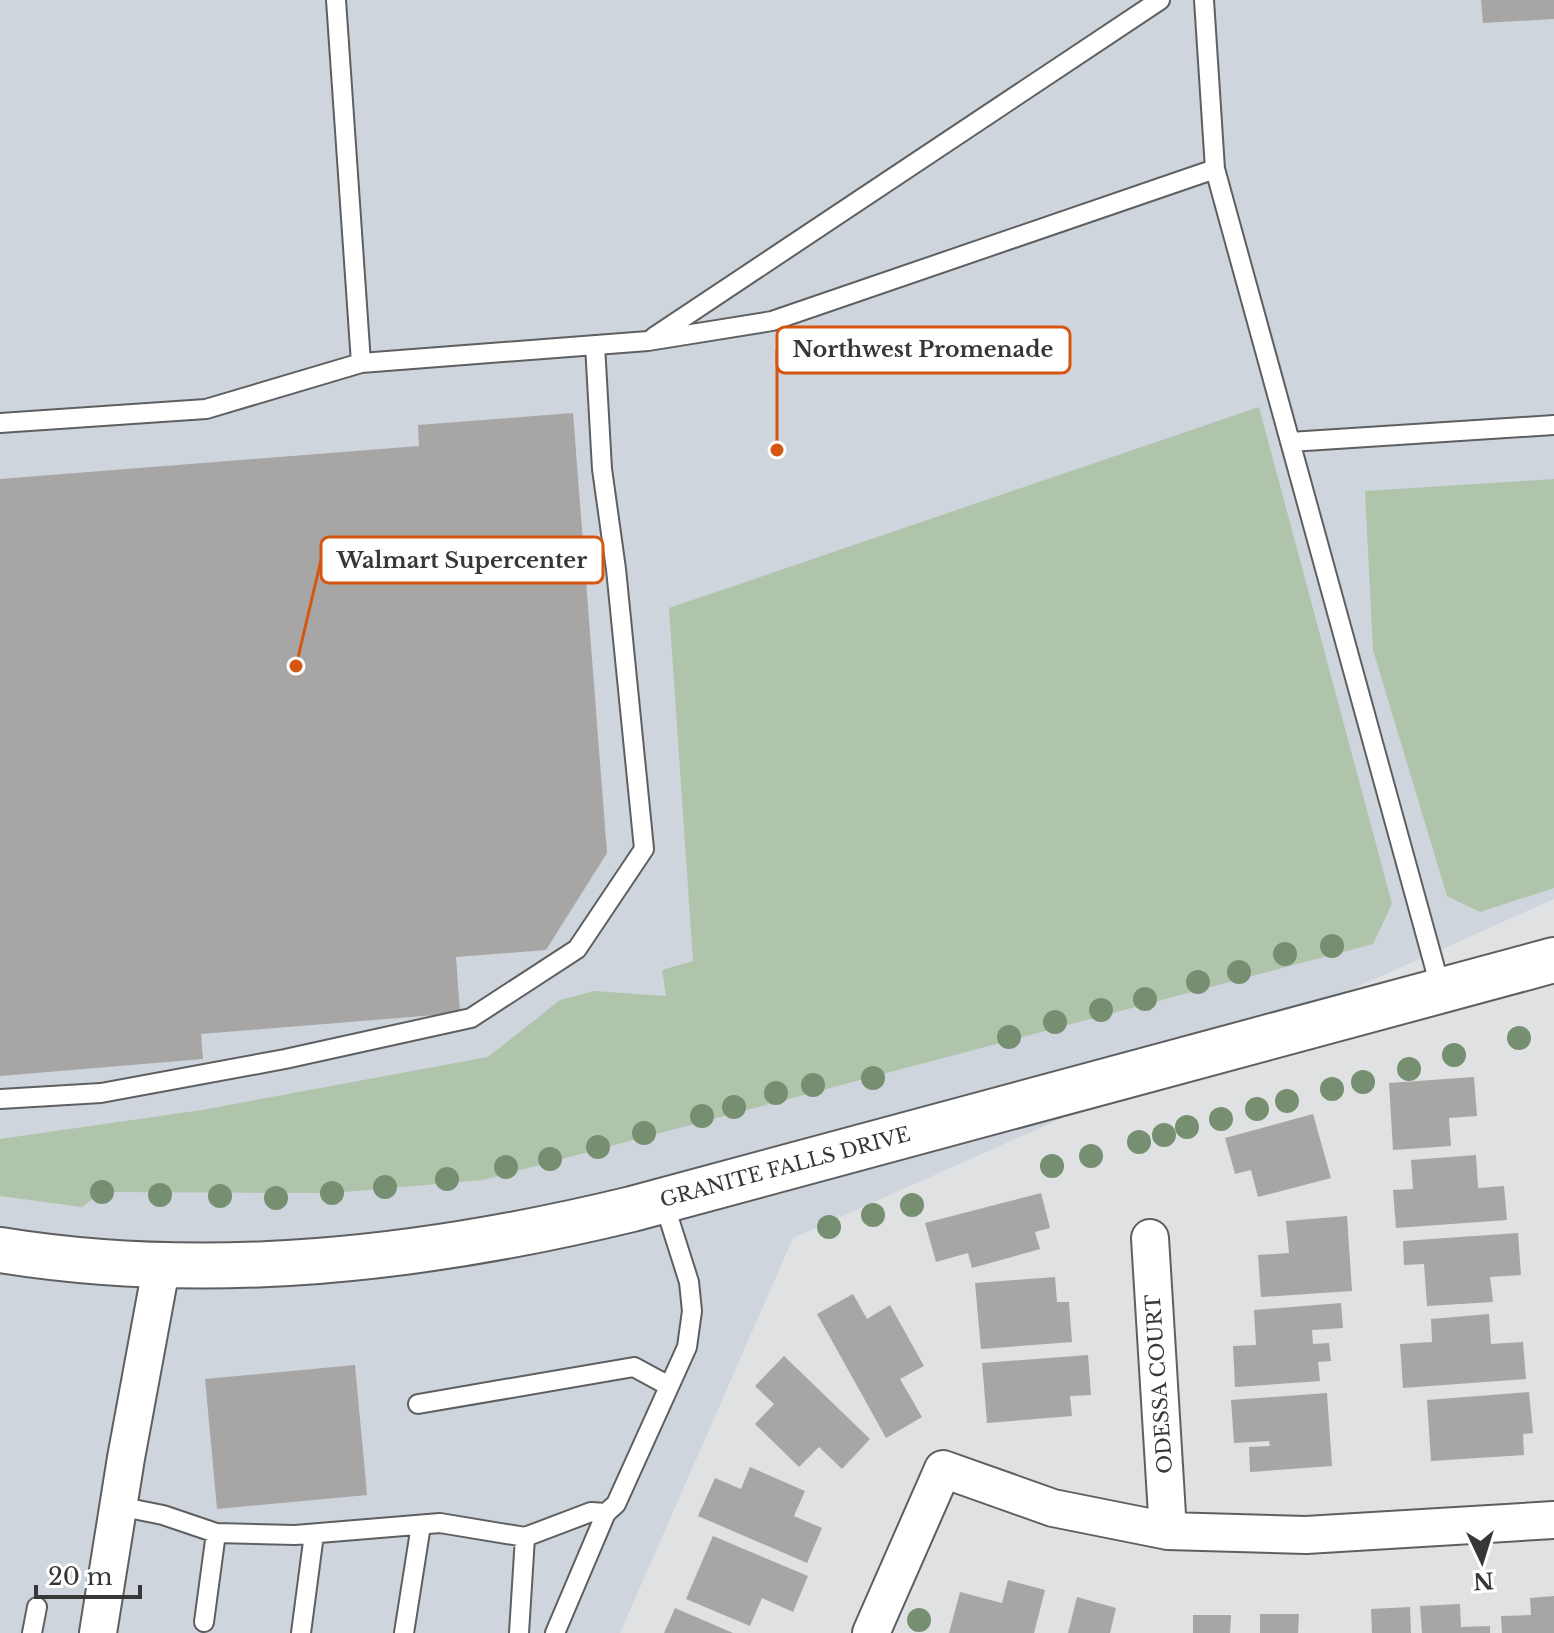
<svg xmlns="http://www.w3.org/2000/svg" width="1554" height="1633" font-family="'Libre Baskerville',serif">
<rect width="100%" height="100%" fill="#dfe1e2"/>
<path fill="#ced5dc" d="M0 0H1554V899L793 1238 620 1633H0Z"/>
<path fill="#b0c4ab" d="M1259 407 1392 904 1373 944 483 1180 332 1193 102 1192 82 1207 0 1196V1139L202 1110 488 1057 560 1000 594 991 666 996 662 970 693 961 669 608Z
M1554 479V888L1480 912 1447 896 1373 650 1365 491Z"/>
<path fill="#a7a6a5" d="M1481 0H1554V19L1483 23Z
M573 413 607 853 546 950 456 957 460 1013 201 1034 203 1059 0 1076V479L419 446 418 425Z
M1474 1077 1477 1116 1449 1118 1451 1146 1393 1150 1389 1083Z
M1313 1114 1331 1178 1258 1197 1251 1170 1235 1174 1225 1138Z
M1476 1155 1478 1188 1504 1186 1507 1220 1396 1228 1393 1190 1413 1189 1411 1160Z
M1041 1193 1050 1228 1035 1232 1040 1249 972 1268 968 1253 936 1262 925 1223Z
M1347 1216 1352 1291 1261 1297 1258 1255 1289 1253 1286 1221Z
M1518 1233 1521 1275 1490 1277 1493 1302 1427 1306 1424 1264 1404 1265 1403 1241Z
M1055 1277 1057 1302H1069L1072 1342 981 1349 975 1283Z
M853 1294 867 1319 890 1305 924 1366 900 1379 922 1417 886 1438 817 1314Z
M1341 1303 1343 1328 1312 1330 1313 1344 1329 1343 1331 1361 1318 1362 1320 1381 1235 1387 1233 1346 1256 1345 1254 1310Z
M1489 1314 1491 1344 1523 1342 1526 1379 1403 1388 1400 1344 1432 1342 1431 1319Z
M1088 1355 1091 1395 1070 1396 1072 1416 987 1423 982 1363Z
M784 1356 870 1439 842 1469 819 1447 799 1467 755 1424 774 1404 755 1386Z
M355 1365 367 1495 217 1509 205 1379Z
M1529 1392 1533 1433 1523 1434 1524 1455 1431 1461 1427 1400Z
M1327 1393 1332 1466 1250 1472 1249 1447 1270 1446 1269 1441 1234 1443 1231 1400Z
M750 1467 805 1491 794 1516 822 1528 807 1563 698 1516 715 1478 741 1489Z
M713 1536 808 1576 793 1612 762 1598 750 1626 686 1599Z
M1008 1580 1045 1590 1034 1633H949L960 1592 1002 1603Z
M1554 1596V1633H1502L1501 1616 1531 1615 1530 1598Z
M1077 1597 1116 1608 1110 1633H1068Z
M1460 1604 1461 1627 1490 1626V1633H1422L1420 1606Z
M1410 1607 1411 1633H1372L1371 1609Z
M675 1608 733 1633H664Z
M1260 1614H1299L1298 1633H1260Z
M1193 1615H1231L1230 1633H1193Z"/>
<g fill="none" stroke-linecap="round" stroke-linejoin="round">
<defs>
<path id="service" d="M336 0 361 363
M1204 0 1215 169 1441 990
M654 337 1160 0
M0 423 206 409 361 363 648 341 772 321 1215 169
M1290 442 1554 425
M0 1099 101 1093 285 1059 471 1018 577 949 644 849 616 569 602 469 595 345
M418 1404 634 1367 669 1386
M118 1506 163 1515 216 1533 295 1535 440 1523 525 1537 591 1512 606 1513 616 1504 687 1347 692 1311 689 1282 663 1200
M204 1622 216 1533
M32 1633 37 1607
M301 1633 314 1534
M404 1633 421 1525
M519 1633 525 1537
M555 1633 606 1513"/>
<path id="minor" d="M1150 1238 1168 1531
M98 1633 126 1458 162 1263
M871 1633 943 1469 1053 1508 1168 1531 1306 1535 1554 1520"/>
<path id="tertiary" d="M0 1250C211 1284 426 1259 632 1209L1554 960"/>
</defs>
<use href="#service" stroke="#5e5f60" stroke-width="22"/>
<use href="#minor" stroke="#5e5f60" stroke-width="40"/>
<use href="#tertiary" stroke="#5e5f60" stroke-width="48"/>
<use href="#service" stroke="#fff" stroke-width="18"/>
<use href="#minor" stroke="#fff" stroke-width="36"/>
<use href="#tertiary" stroke="#fff" stroke-width="44"/>
</g>
<g fill="#778f71">
<circle cx="1332" cy="946" r="12"/>
<circle cx="1285" cy="954" r="12"/>
<circle cx="1239" cy="972" r="12"/>
<circle cx="1198" cy="982" r="12"/>
<circle cx="1145" cy="999" r="12"/>
<circle cx="1101" cy="1010" r="12"/>
<circle cx="1055" cy="1022" r="12"/>
<circle cx="1009" cy="1037" r="12"/>
<circle cx="1519" cy="1038" r="12"/>
<circle cx="1454" cy="1055" r="12"/>
<circle cx="1409" cy="1069" r="12"/>
<circle cx="873" cy="1078" r="12"/>
<circle cx="1363" cy="1082" r="12"/>
<circle cx="813" cy="1085" r="12"/>
<circle cx="1332" cy="1089" r="12"/>
<circle cx="776" cy="1093" r="12"/>
<circle cx="1287" cy="1101" r="12"/>
<circle cx="734" cy="1107" r="12"/>
<circle cx="1257" cy="1109" r="12"/>
<circle cx="702" cy="1116" r="12"/>
<circle cx="1221" cy="1119" r="12"/>
<circle cx="1187" cy="1127" r="12"/>
<circle cx="644" cy="1133" r="12"/>
<circle cx="1164" cy="1135" r="12"/>
<circle cx="1139" cy="1142" r="12"/>
<circle cx="598" cy="1147" r="12"/>
<circle cx="1091" cy="1156" r="12"/>
<circle cx="550" cy="1159" r="12"/>
<circle cx="1052" cy="1166" r="12"/>
<circle cx="506" cy="1167" r="12"/>
<circle cx="447" cy="1179" r="12"/>
<circle cx="385" cy="1187" r="12"/>
<circle cx="102" cy="1192" r="12"/>
<circle cx="332" cy="1193" r="12"/>
<circle cx="160" cy="1195" r="12"/>
<circle cx="220" cy="1196" r="12"/>
<circle cx="276" cy="1198" r="12"/>
<circle cx="912" cy="1205" r="12"/>
<circle cx="873" cy="1215" r="12"/>
<circle cx="829" cy="1227" r="12"/>
<circle cx="919" cy="1620" r="12"/>
</g>
<g text-anchor="middle" dominant-baseline="central" stroke-width="6" stroke-linejoin="round" paint-order="stroke">
<g font-size="20" fill="#363737" stroke="#fff">
<text transform="translate(785 1167) rotate(-15)">GRANITE FALLS DRIVE</text>
<text transform="translate(1159 1384) rotate(-94)">ODESSA COURT</text>
</g>
</g>
<path fill="none" stroke="#d65610" stroke-width="3" d="M777 450L777 350M296 666L321 560"/>
<g fill="#d65610" stroke="#fff" stroke-width="3">
<circle cx="777" cy="450" r="8"/>
<circle cx="296" cy="666" r="8"/>
</g>
<g fill="#fff" stroke="#d65610" stroke-width="3">
<rect x="777" y="327" width="293" height="46" rx="8"/>
<rect x="321" y="537" width="282" height="46" rx="8"/>
</g>
<g font-size="22" text-anchor="middle" font-weight="bold" fill="#363737">
<text x="923" y="357">Northwest Promenade</text>
<text x="462" y="568">Walmart Supercenter</text>
</g>
<g transform="translate(1482 1561) rotate(176)" stroke="#ffffff" stroke-width="6" paint-order="stroke">
<path d="M0-6L14 30L0 20L-14 30Z" fill="#363737"/>
<text y="-12" font-size="22" font-weight="bold" text-anchor="middle" fill="#363737">N</text>
</g>
<path d="M36 1585v12h104v-12" fill="none" stroke="#363737" stroke-width="4"/>
<text x="48" y="1585" font-size="24" fill="#363737" stroke="#ffffff" stroke-width="6" paint-order="stroke">20 m</text>
</svg>
